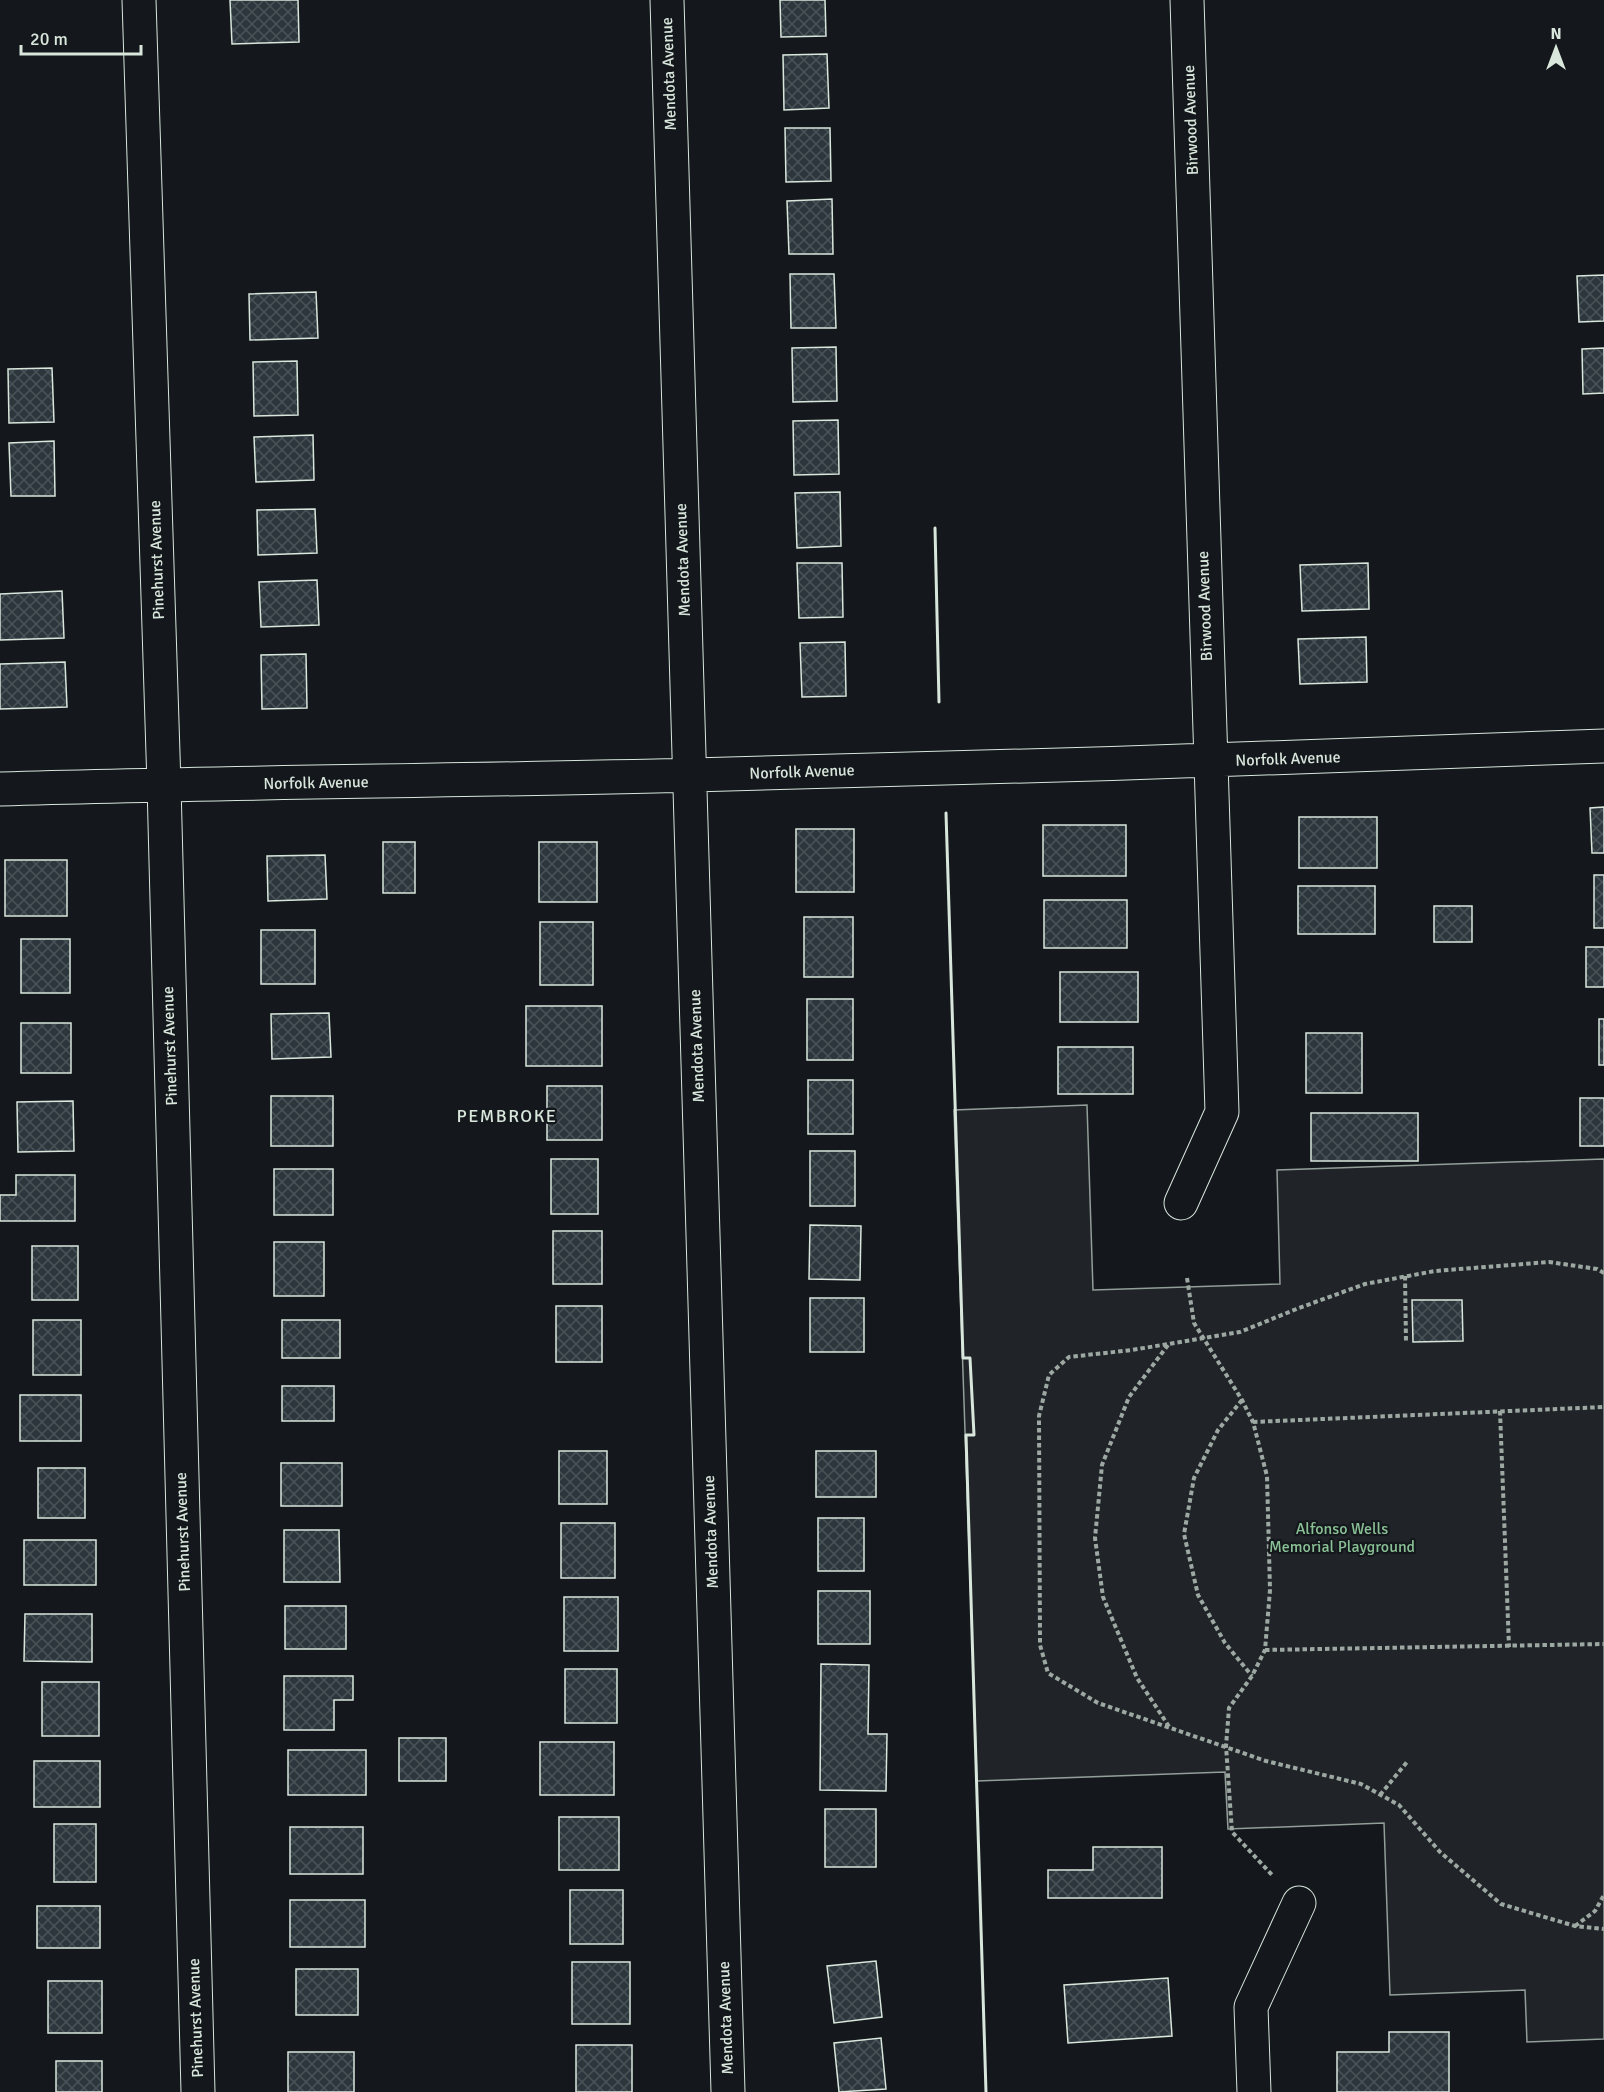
<svg xmlns="http://www.w3.org/2000/svg" width="1604" height="2092" font-family="Signika,sans-serif">
<defs>
<pattern id="building-cross-hatch" width="8" height="8" patternUnits="userSpaceOnUse" patternTransform="scale(1.5)"><rect width="8" height="8" fill="#2c363c"/><path d="M0 0l8 8M0 8l8-8" fill="none" stroke="#4a5358"/></pattern>
</defs>
<rect width="100%" height="100%" fill="#14181c"/>
<path fill="#202428" stroke="#939e99" stroke-width="1.5" d="M1087 1105 1093 1290 1280 1284 1277 1170 1604 1159V2039L1527 2042 1525 1990 1390 1995 1384 1823 1228 1829 1225 1772 977 1781 954 1110Z"/>
<path fill="url(#building-cross-hatch)" stroke="#d8e6dc" stroke-width="1.5" d="M230 0H298L299 42 232 44Z
M780 0H825L826 36 781 37Z
M827 54 829 108 784 110 783 55Z
M785 128H830L831 181 786 182Z
M832 199 833 254H789L787 201Z
M790 274H834L836 328H791Z
M1604 275V321L1579 322 1577 276Z
M316 292 318 338 250 340 249 294Z
M836 347 837 401 793 402 792 348Z
M1604 348V393L1583 394 1582 349Z
M297 361 298 415 254 416 253 362Z
M52 368 54 422 9 423 8 369Z
M838 420 839 474 794 475 793 421Z
M313 435 314 480 256 482 254 437Z
M54 441 55 496H11L9 443Z
M840 492 841 546 797 548 795 493Z
M315 509 317 553 258 555 257 510Z
M797 563H842L843 617 799 618Z
M1368 563 1369 609 1302 611 1300 565Z
M317 580 319 625 261 627 259 582Z
M62 591 64 638 0 640V594Z
M1366 637 1367 682 1300 684 1298 639Z
M845 642 846 696 802 697 800 643Z
M306 654 307 708 262 709 261 655Z
M65 662 67 707 0 709V664Z
M1604 807V853H1592L1590 808Z
M1299 817H1377V868H1299Z
M1043 825H1126V876H1043Z
M796 829H854V892H796Z
M383 842H415V893H383Z
M539 842H597V902H539Z
M325 855 327 899 268 901 267 856Z
M5 860H67V916H5Z
M1594 875H1604V928H1594Z
M1298 886H1375V934H1298Z
M1044 900H1127V948H1044Z
M1434 906H1472V942H1434Z
M804 917H853V977H804Z
M540 922H593V985H540Z
M261 930H315V984H261Z
M21 939H70V993H21Z
M1586 947H1604V987H1586Z
M1060 972H1138V1022H1060Z
M807 999H853V1060H807Z
M526 1006H602V1066H526Z
M329 1013 331 1057 272 1059 271 1014Z
M1599 1019H1604V1065H1599Z
M21 1023H71V1073H21Z
M1306 1033H1362V1093H1306Z
M1058 1047H1133V1094H1058Z
M808 1080H853V1134H808Z
M547 1086H602V1140H547Z
M271 1096H333V1146H271Z
M1580 1098H1604V1146H1580Z
M73 1101 74 1151 18 1152 17 1102Z
M1311 1113H1418V1161H1311Z
M810 1151H855V1206H810Z
M551 1159H598V1214H551Z
M274 1169H333V1215H274Z
M16 1175H75V1221H0V1195H16Z
M810 1225 861 1226 860 1280 809 1279Z
M553 1231H602V1284H553Z
M274 1242H324V1296H274Z
M32 1246H78V1300H32Z
M810 1298H864V1352H810Z
M1412 1300H1462L1463 1341 1413 1342Z
M556 1306H602V1362H556Z
M33 1320H81V1375H33Z
M282 1320H340V1358H282Z
M282 1386H334V1421H282Z
M20 1395H81V1441H20Z
M559 1451H607V1504H559Z
M816 1451H876V1497H816Z
M281 1463H342V1506H281Z
M38 1468H85V1518H38Z
M818 1518H864V1571H818Z
M561 1523H615V1578H561Z
M284 1530H339L340 1582H284Z
M24 1540H96V1585H24Z
M818 1591H870V1644H818Z
M564 1597H618V1651H564Z
M285 1606H346V1649H285Z
M25 1614H92V1662L24 1661Z
M821 1664 869 1665 868 1734H887L886 1791 820 1790Z
M565 1669H617V1723H565Z
M284 1676H353V1700H334V1730H284Z
M42 1682H99V1736H42Z
M399 1738H446V1781H399Z
M540 1742H614V1795H540Z
M288 1750H366V1795H288Z
M34 1761H100V1807H34Z
M825 1809H876V1867H825Z
M559 1817H619V1870H559Z
M54 1824H96V1882H54Z
M290 1827H363V1874H290Z
M1093 1847H1162V1898H1048V1870H1093Z
M570 1890H623V1944H570Z
M290 1900H365V1947H290Z
M37 1906H100V1948H37Z
M876 1961 882 2017 834 2023 827 1966Z
M572 1962H630V2024H572Z
M296 1969H358V2015H296Z
M1168 1978 1172 2036 1068 2043 1064 1985Z
M48 1981H102V2033H48Z
M1389 2032H1449V2092H1337V2052H1389Z
M881 2038 886 2089 839 2092 834 2043Z
M576 2045H632V2092H576Z
M288 2052H354V2092H288Z
M56 2061H102V2092H56Z"/>
<g fill="none" stroke-linecap="round" stroke-linejoin="round">
<defs>
<path id="minor" d="M139 0 164 785 198 2092
M667 0 728 2092
M0 789C231 782 462 781 693 775 997 768 1300 758 1604 746
M1181 1203 1222 1112 1187 0
M1254 2092 1251 2007 1299 1903"/>
</defs>
<use href="#minor" stroke="#d8e6dc" stroke-width="35"/>
<path stroke="#9da8a2" stroke-width="4" stroke-dasharray="4.5 3" stroke-linecap="butt" d="M1604 1273 1597 1269 1549 1262 1435 1271 1365 1284 1299 1308 1240 1332 1132 1350 1069 1357 1049 1375 1039 1416 1040 1645 1048 1673 1098 1703 1266 1761 1361 1784 1399 1805 1440 1852 1501 1904 1575 1926 1604 1929
M1405 1276 1406 1342
M1187 1278 1194 1323 1242 1400 1253 1422 1267 1476 1270 1590 1265 1650 1252 1676 1229 1708 1226 1746 1232 1832 1273 1876
M1168 1345 1129 1397 1102 1465 1095 1538 1103 1597 1137 1678 1170 1728
M1242 1400 1218 1430 1194 1478 1184 1534 1198 1595 1225 1643 1252 1676
M1500 1411 1509 1647
M1253 1422 1604 1407
M1265 1650 1604 1644
M1380 1795 1407 1762
M1575 1926 1595 1911 1604 1895"/>
<use href="#minor" stroke="#14181c" stroke-width="33"/>
<path stroke="#d8e6dc" stroke-width="3" d="M935 528 939 702
M946 813 963 1358H970L974 1435H966L986 2092"/>
</g>
<g text-anchor="middle" dominant-baseline="central" stroke-width="4.5" stroke-linejoin="round" paint-order="stroke">
<g font-size="16" fill="#d8e6dc" stroke="#14181c">
<text transform="translate(669 74) rotate(-92)">Mendota Avenue</text>
<text transform="translate(1191 120) rotate(-92)">Birwood Avenue</text>
<text transform="translate(157 560) rotate(-92)">Pinehurst Avenue</text>
<text transform="translate(683 560) rotate(-92)">Mendota Avenue</text>
<text transform="translate(1205 606) rotate(-92)">Birwood Avenue</text>
<text transform="translate(1288 759) rotate(-2)">Norfolk Avenue</text>
<text transform="translate(802 772) rotate(-2)">Norfolk Avenue</text>
<text transform="translate(316 783) rotate(-1)">Norfolk Avenue</text>
<text transform="translate(170 1046) rotate(-92)">Pinehurst Avenue</text>
<text transform="translate(697 1046) rotate(-92)">Mendota Avenue</text>
<text transform="translate(183 1532) rotate(-92)">Pinehurst Avenue</text>
<text transform="translate(711 1532) rotate(-92)">Mendota Avenue</text>
<text transform="translate(196 2018) rotate(-92)">Pinehurst Avenue</text>
<text transform="translate(726 2018) rotate(-92)">Mendota Avenue</text>
</g>
<g font-size="16" fill="#8ac095" stroke="#14181c">
<text x="1342" y="1529">Alfonso Wells<tspan x="1342" dy="18">Memorial Playground</tspan></text>
</g>
<g font-size="18" letter-spacing="1.5" fill="#d8e6dc" stroke="#14181c">
<text x="507" y="1116">PEMBROKE</text>
</g>
</g>
<g transform="translate(1556 48)" stroke="#14181c" stroke-width="4.5" paint-order="stroke">
<path d="M0-4.5L10 22L0 15L-10 22Z" fill="#d8e6dc"/>
<text y="-9" font-size="16" font-weight="bold" text-anchor="middle" fill="#d8e6dc">N</text>
</g>
<path d="M21 45v9h120v-9" fill="none" stroke="#d8e6dc" stroke-width="3"/>
<text x="30" y="45" font-size="18" fill="#d8e6dc" stroke="#14181c" stroke-width="4.5" paint-order="stroke">20 m</text>
</svg>
